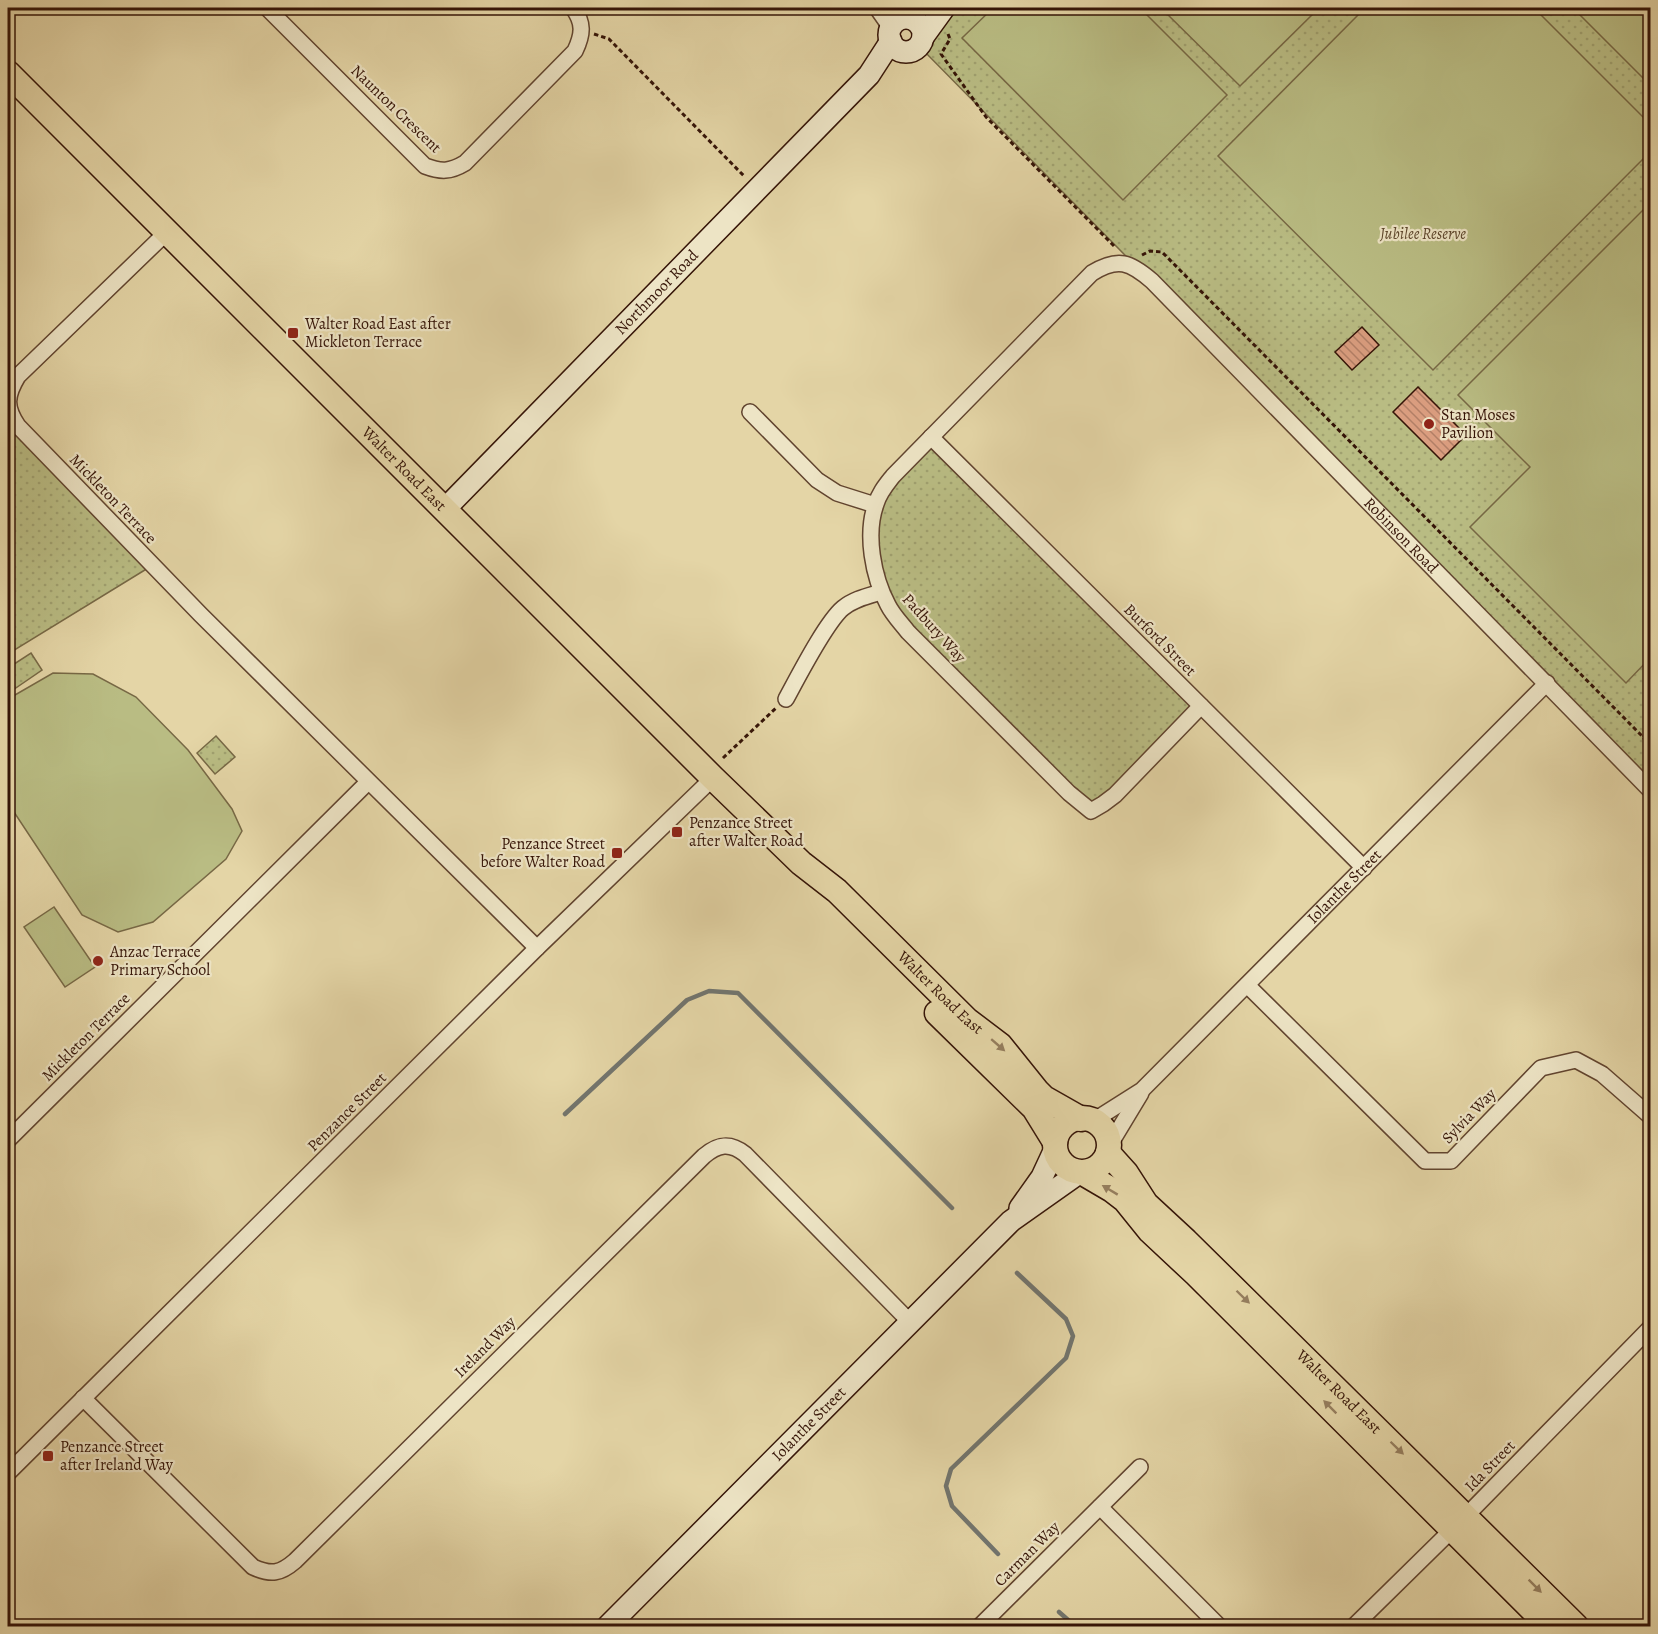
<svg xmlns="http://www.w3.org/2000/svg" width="1658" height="1634" font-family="Alegreya,serif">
<defs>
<pattern id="park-dots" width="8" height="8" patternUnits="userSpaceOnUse" patternTransform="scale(1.5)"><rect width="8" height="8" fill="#b9bc83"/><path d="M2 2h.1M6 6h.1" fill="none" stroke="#a0a170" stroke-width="1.8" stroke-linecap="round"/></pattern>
<pattern id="building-back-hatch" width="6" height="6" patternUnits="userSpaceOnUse" patternTransform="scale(1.5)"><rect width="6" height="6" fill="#da9d7f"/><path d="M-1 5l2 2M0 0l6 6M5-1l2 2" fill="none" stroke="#b27f66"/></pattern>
</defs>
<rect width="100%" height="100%" fill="#e4d5a6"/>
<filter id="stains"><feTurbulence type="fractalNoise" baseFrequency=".00333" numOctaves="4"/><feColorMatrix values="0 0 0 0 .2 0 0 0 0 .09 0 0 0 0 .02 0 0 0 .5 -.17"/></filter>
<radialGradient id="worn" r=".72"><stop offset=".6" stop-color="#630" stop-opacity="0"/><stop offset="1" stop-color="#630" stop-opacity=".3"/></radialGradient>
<path fill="url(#park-dots)" stroke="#776845" stroke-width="1.5" d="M944 8H1650V775L1644 782 919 46Z
M8 418 153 565 8 654Z
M931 437 1201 706 1091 811 908 632 873 559 882 489Z
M31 653 42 670 10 692 8 688V668Z
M216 736 235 757 215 774 197 753Z"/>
<path fill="#b9bc83" stroke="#776845" stroke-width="1.5" d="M993 8H1140L1227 95 1123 200 962 38Z
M1161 8H1319L1240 86Z
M1365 8H1534L1650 124V152L1433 370 1218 156Z
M1573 8H1650V85Z
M1644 209 1650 216V658L1626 683 1470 527 1530 467 1458 395Z
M53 673 93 674 136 697 188 750 232 809 242 831 226 859 153 922 118 932 82 915 8 803V699Z
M54 907 95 967 65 987 24 927Z"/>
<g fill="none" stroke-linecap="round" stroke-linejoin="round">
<path stroke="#72756e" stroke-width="4.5" d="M565 1114 687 1000 709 991 738 993 952 1208
M998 1554 952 1506 946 1486 951 1469 1066 1358 1073 1336 1066 1319 1017 1273
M1059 1612 1075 1626"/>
</g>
<path fill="url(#building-back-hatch)" stroke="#351407" stroke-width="1.5" d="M1362 327 1379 345 1352 370 1335 352Z
M1418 387 1466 435 1441 460 1393 412Z"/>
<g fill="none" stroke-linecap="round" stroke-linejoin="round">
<defs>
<g id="street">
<path d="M267 8 425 166C441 172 450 172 465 163L575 51C583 34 584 23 573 8"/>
<path d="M877 8 891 28"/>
<path d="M881 8 900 19"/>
<path d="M167 232 18 376C6 396 5 407 18 426L201 615 537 948"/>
<path d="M750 412 817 480 837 493 875 505"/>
<path d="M931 437 1364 868"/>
<path d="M786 699C798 677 826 622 843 608 854 599 868 596 881 592"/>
<path id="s1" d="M1201 706 1115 795 1103 804 1091 811 1069 793 908 632C901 623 893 615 888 605 873 577 865 534 876 504 879 493 886 485 893 476L1092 273C1118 257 1130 262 1152 281L1650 790"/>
<path d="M1247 985 1425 1161H1451L1541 1068 1576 1060 1602 1074 1650 1116"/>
<path id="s2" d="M1093 1121 1142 1090 1547 683"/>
<path d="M8 1140 368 782"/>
<path d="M1109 1146 1141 1093"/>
<path d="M83 1398 253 1567C271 1575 280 1574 295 1561L704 1156C718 1144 730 1142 745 1154L910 1322"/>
<path d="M8 1473 537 948 713 778"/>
<path d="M1100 1507 1219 1626"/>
<path d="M980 1626 1140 1467"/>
<path d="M1354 1626 1466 1516 1650 1328"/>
</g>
<g id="secondary">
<circle cx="906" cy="35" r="17"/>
<path d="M923 37 944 8"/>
<path id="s3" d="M445 509 869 75 891 41"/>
<path d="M1020 1208 1042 1177 1055 1149"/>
<path id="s4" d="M608 1626 1011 1221 1079 1173"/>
</g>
<g id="primary">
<path id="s5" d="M8 73 713 778 801 863 837 891 967 1020 1000 1045 1037 1091 1044 1098 1081 1119"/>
<path d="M937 1013 1034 1108 1055 1142"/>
<circle cx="1082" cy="1145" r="27"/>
<path id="s6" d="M1108 1153 1126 1173 1146 1204 1186 1241 1576 1626"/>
<path d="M1083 1173 1112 1190 1125 1200 1150 1231 1196 1274 1549 1626"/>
</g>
</defs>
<use href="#street" stroke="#61442f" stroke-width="18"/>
<use href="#secondary" stroke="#351407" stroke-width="24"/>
<use href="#primary" stroke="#351407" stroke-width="27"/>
<path stroke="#351407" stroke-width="3" stroke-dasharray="4.5 3" stroke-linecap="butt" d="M594 34 609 39 745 177
M948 34 950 39 941 54 986 117 1116 248
M1142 255 1150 251 1162 252 1643 737 1650 749
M1643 737 1650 730
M723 758 776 708"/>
<use href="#street" stroke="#ede4c5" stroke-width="15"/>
<use href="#secondary" stroke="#ede4c5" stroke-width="21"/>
<use href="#primary" stroke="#e4d5a6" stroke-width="24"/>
</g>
<defs><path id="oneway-solid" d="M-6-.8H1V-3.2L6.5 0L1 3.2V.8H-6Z" transform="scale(1.5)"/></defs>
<g fill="#957e5e">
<use href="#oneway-solid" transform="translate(998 1045) rotate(41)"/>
<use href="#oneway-solid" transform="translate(1110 1190) rotate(-149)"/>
<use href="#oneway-solid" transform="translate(1243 1297) rotate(44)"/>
<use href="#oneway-solid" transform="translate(1330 1407) rotate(-135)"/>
<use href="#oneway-solid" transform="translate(1397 1448) rotate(44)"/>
<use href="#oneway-solid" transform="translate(1535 1586) rotate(45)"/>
</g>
<g fill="#8f2418" stroke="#ede4c5" stroke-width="2">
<rect x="287" y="327" width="12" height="12" rx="3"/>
<circle cx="1429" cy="424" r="6"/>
<rect x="671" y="826" width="12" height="12" rx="3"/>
<rect x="611" y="847" width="12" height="12" rx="3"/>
<circle cx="98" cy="961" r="6"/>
<rect x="42" y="1450" width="12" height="12" rx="3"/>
</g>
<g text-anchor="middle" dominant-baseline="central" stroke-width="4.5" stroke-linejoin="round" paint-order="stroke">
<g font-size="16" fill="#351407" stroke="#ede4c5">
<text transform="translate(396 109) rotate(44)">Naunton Crescent</text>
<text stroke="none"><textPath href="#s3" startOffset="303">Northmoor Road</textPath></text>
<text stroke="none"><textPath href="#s5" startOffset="560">Walter Road East</textPath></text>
<text transform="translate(113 499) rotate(46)">Mickleton Terrace</text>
<text stroke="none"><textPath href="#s1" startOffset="1287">Robinson Road</textPath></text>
<text transform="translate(934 628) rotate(48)">Padbury Way</text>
<text transform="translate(1160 640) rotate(45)">Burford Street</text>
<text stroke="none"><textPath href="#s2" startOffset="345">Iolanthe Street</textPath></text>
<text stroke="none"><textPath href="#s5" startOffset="1310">Walter Road East</textPath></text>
<text transform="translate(86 1037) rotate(-45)">Mickleton Terrace</text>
<text transform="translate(347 1112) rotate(-45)">Penzance Street</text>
<text transform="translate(1469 1116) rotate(-46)">Sylvia Way</text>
<text transform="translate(485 1347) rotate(-45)">Ireland Way</text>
<text stroke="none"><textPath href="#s6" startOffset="333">Walter Road East</textPath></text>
<text stroke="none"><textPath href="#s4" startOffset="285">Iolanthe Street</textPath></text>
<text transform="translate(1490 1466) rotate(-46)">Ida Street</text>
<text transform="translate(1027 1554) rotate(-45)">Carman Way</text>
</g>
<g font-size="16" font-style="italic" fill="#5d462c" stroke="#ede4c5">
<text x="1423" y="234">Jubilee Reserve</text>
</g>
<g font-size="16" fill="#351407" stroke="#ede4c5" text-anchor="start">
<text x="305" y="324">Walter Road East after<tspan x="305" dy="18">Mickleton Terrace</tspan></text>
<text x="1441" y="415">Stan Moses<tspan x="1441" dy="18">Pavilion</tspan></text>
<text x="689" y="823">Penzance Street<tspan x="689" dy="18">after Walter Road</tspan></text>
<text x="605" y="844" text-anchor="end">Penzance Street<tspan x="605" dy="18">before Walter Road</tspan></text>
<text x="110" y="952">Anzac Terrace<tspan x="110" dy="18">Primary School</tspan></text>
<text x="60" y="1447">Penzance Street<tspan x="60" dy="18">after Ireland Way</tspan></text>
</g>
</g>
<rect width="1658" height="1634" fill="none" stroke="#e4d5a6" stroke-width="30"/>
<rect x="9" y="9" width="1640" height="1616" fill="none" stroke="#351407" stroke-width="3"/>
<rect x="15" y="15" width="1628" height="1604" fill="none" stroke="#351407" stroke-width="1.5"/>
<rect width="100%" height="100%" filter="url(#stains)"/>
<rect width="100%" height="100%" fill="url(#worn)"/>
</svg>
